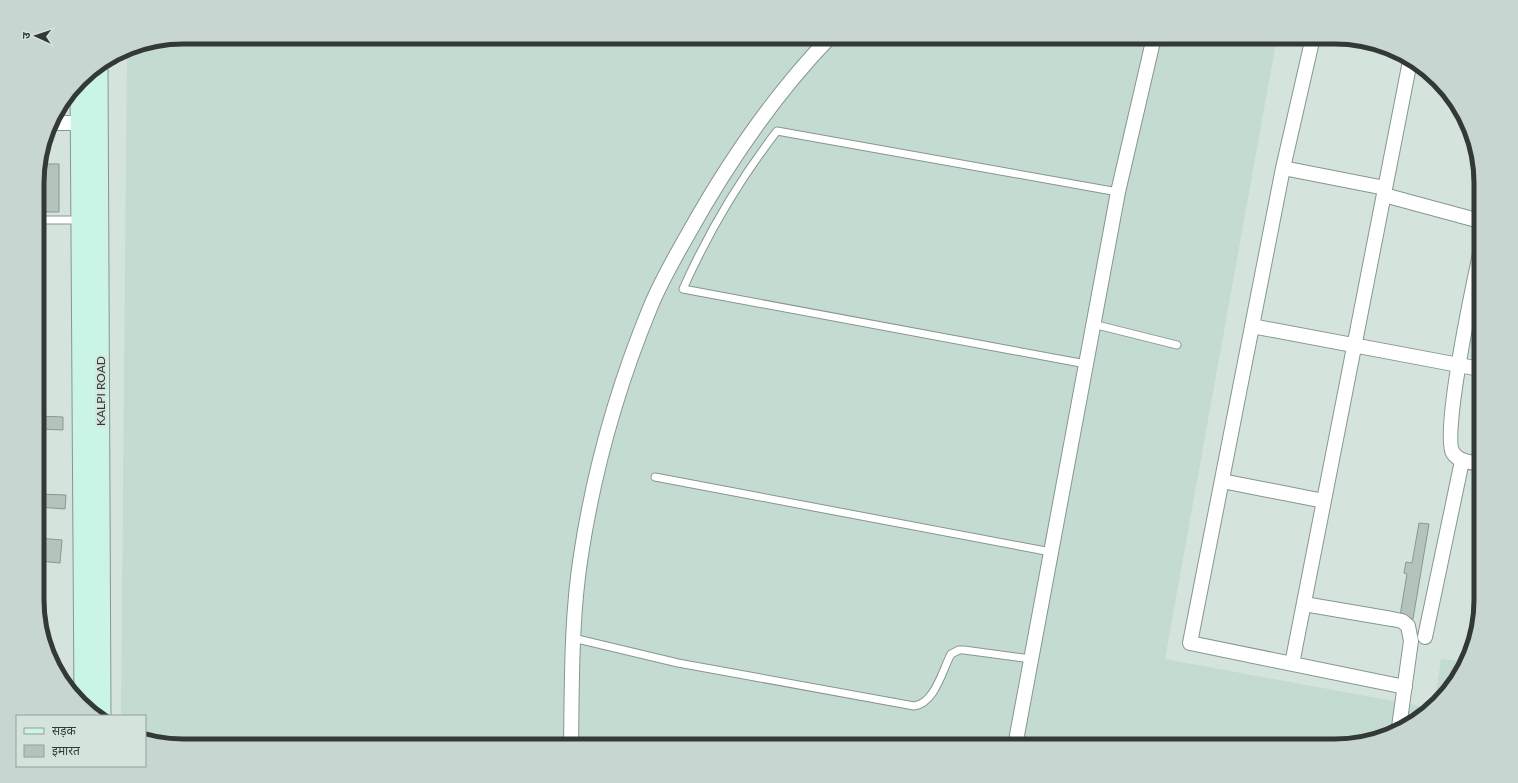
<svg xmlns="http://www.w3.org/2000/svg" width="1518" height="783" font-family="Lato,'Noto Sans Devanagari',sans-serif">
<rect width="100%" height="100%" fill="#d4e4dd"/>
<path fill="#c3dbd0" d="M183 37H1277L1165 659 1431 708 1416 722 1344 746H183L145 737V716H121L127 48Z
M1441 659 1467 662 1445 696 1434 706Z"/>
<path fill="#b4c4bc" stroke="#899891" d="M40 164H59V212H37V173Z
M38 416 63 417V430L38 429Z
M38 494 66 495 65 509 38 507Z
M1419 523 1429 524 1413 619 1400 616 1407 574 1404 573 1406 562 1412 563Z
M38 538 62 540 60 563 38 561Z"/>
<g fill="none" stroke-linecap="round" stroke-linejoin="round">
<defs>
<path id="lane" d="M37 220H81
M1093 324 1177 345
M1086 364 683 289C708 233 740 179 777 131L1118 192
M655 477 1051 552
M1480 541H1481
M573 638 678 663 914 706C935 703 942 671 951 654L959 650H964L1031 659"/>
<path id="street" d="M1313 37 1283 168 1190 643 1405 687
M51 123H80
M1283 168 1385 188
M1384 195 1480 221
M1480 254C1474 282 1441 436 1453 453 1459 462 1471 462 1481 464
M1252 326 1480 369
M1222 481 1324 501
M1304 604 1392 619 1402 621 1408 626 1411 641 1399 727
M1425 637 1462 461
M1292 664 1410 61
M571 746C572 683 571 618 581 555 594 470 617 388 650 308 660 283 674 259 687 236 727 164 773 96 830 37
M1015 746 1118 192 1154 37"/>
<path id="secondary" d="M98 66 101 716
M80 82 84 703"/>
</defs>
<use href="#lane" stroke="#87968f" stroke-width="9"/>
<use href="#street" stroke="#87968f" stroke-width="16"/>
<use href="#secondary" stroke="#87968f" stroke-width="21"/>
<use href="#lane" stroke="#fff" stroke-width="7"/>
<use href="#street" stroke="#fff" stroke-width="14"/>
<use href="#secondary" stroke="#caf4e6" stroke-width="19"/>
</g>
<g text-anchor="middle" dominant-baseline="central" stroke-width="4" stroke-linejoin="round" paint-order="stroke">
<g font-size="12" fill="#333936" stroke="#d4e4dd">
<text transform="translate(100 391) rotate(-90)">KALPI ROAD</text>
</g>
</g>
<path d="M0 0H1518V783H0ZM183 44H1335A139 139 0 0 1 1474 183V600A139 139 0 0 1 1335 739H183A139 139 0 0 1 44 600V183A139 139 0 0 1 183 44Z" fill="#c7d6d0" fill-rule="evenodd"/>
<path fill="none" stroke="#333936" stroke-width="5" d="M183 44H1335A139 139 0 0 1 1474 183V600A139 139 0 0 1 1335 739H183A139 139 0 0 1 44 600V183A139 139 0 0 1 183 44Z"/>
<rect x="16" y="715" width="130" height="52" fill="#d4e4dd" stroke="#94a09a"/>
<rect x="24" y="728" width="20" height="6" fill="#caf4e6" stroke="#94a09a"/>
<text x="52" y="735" font-size="12" fill="#333936">सड़क</text>
<rect x="24" y="745" width="20" height="12" fill="#b4c4bc" stroke="#94a09a"/>
<text x="52" y="755" font-size="12" fill="#333936">इमारत</text>
<g transform="translate(36 36) rotate(273)" stroke="#d4e4dd" stroke-width="3" paint-order="stroke">
<path d="M0-3L7 15L0 10L-7 15Z" fill="#333936"/>
<text y="-6" font-size="11" font-weight="bold" text-anchor="middle" fill="#333936">उ</text>
</g>
</svg>
